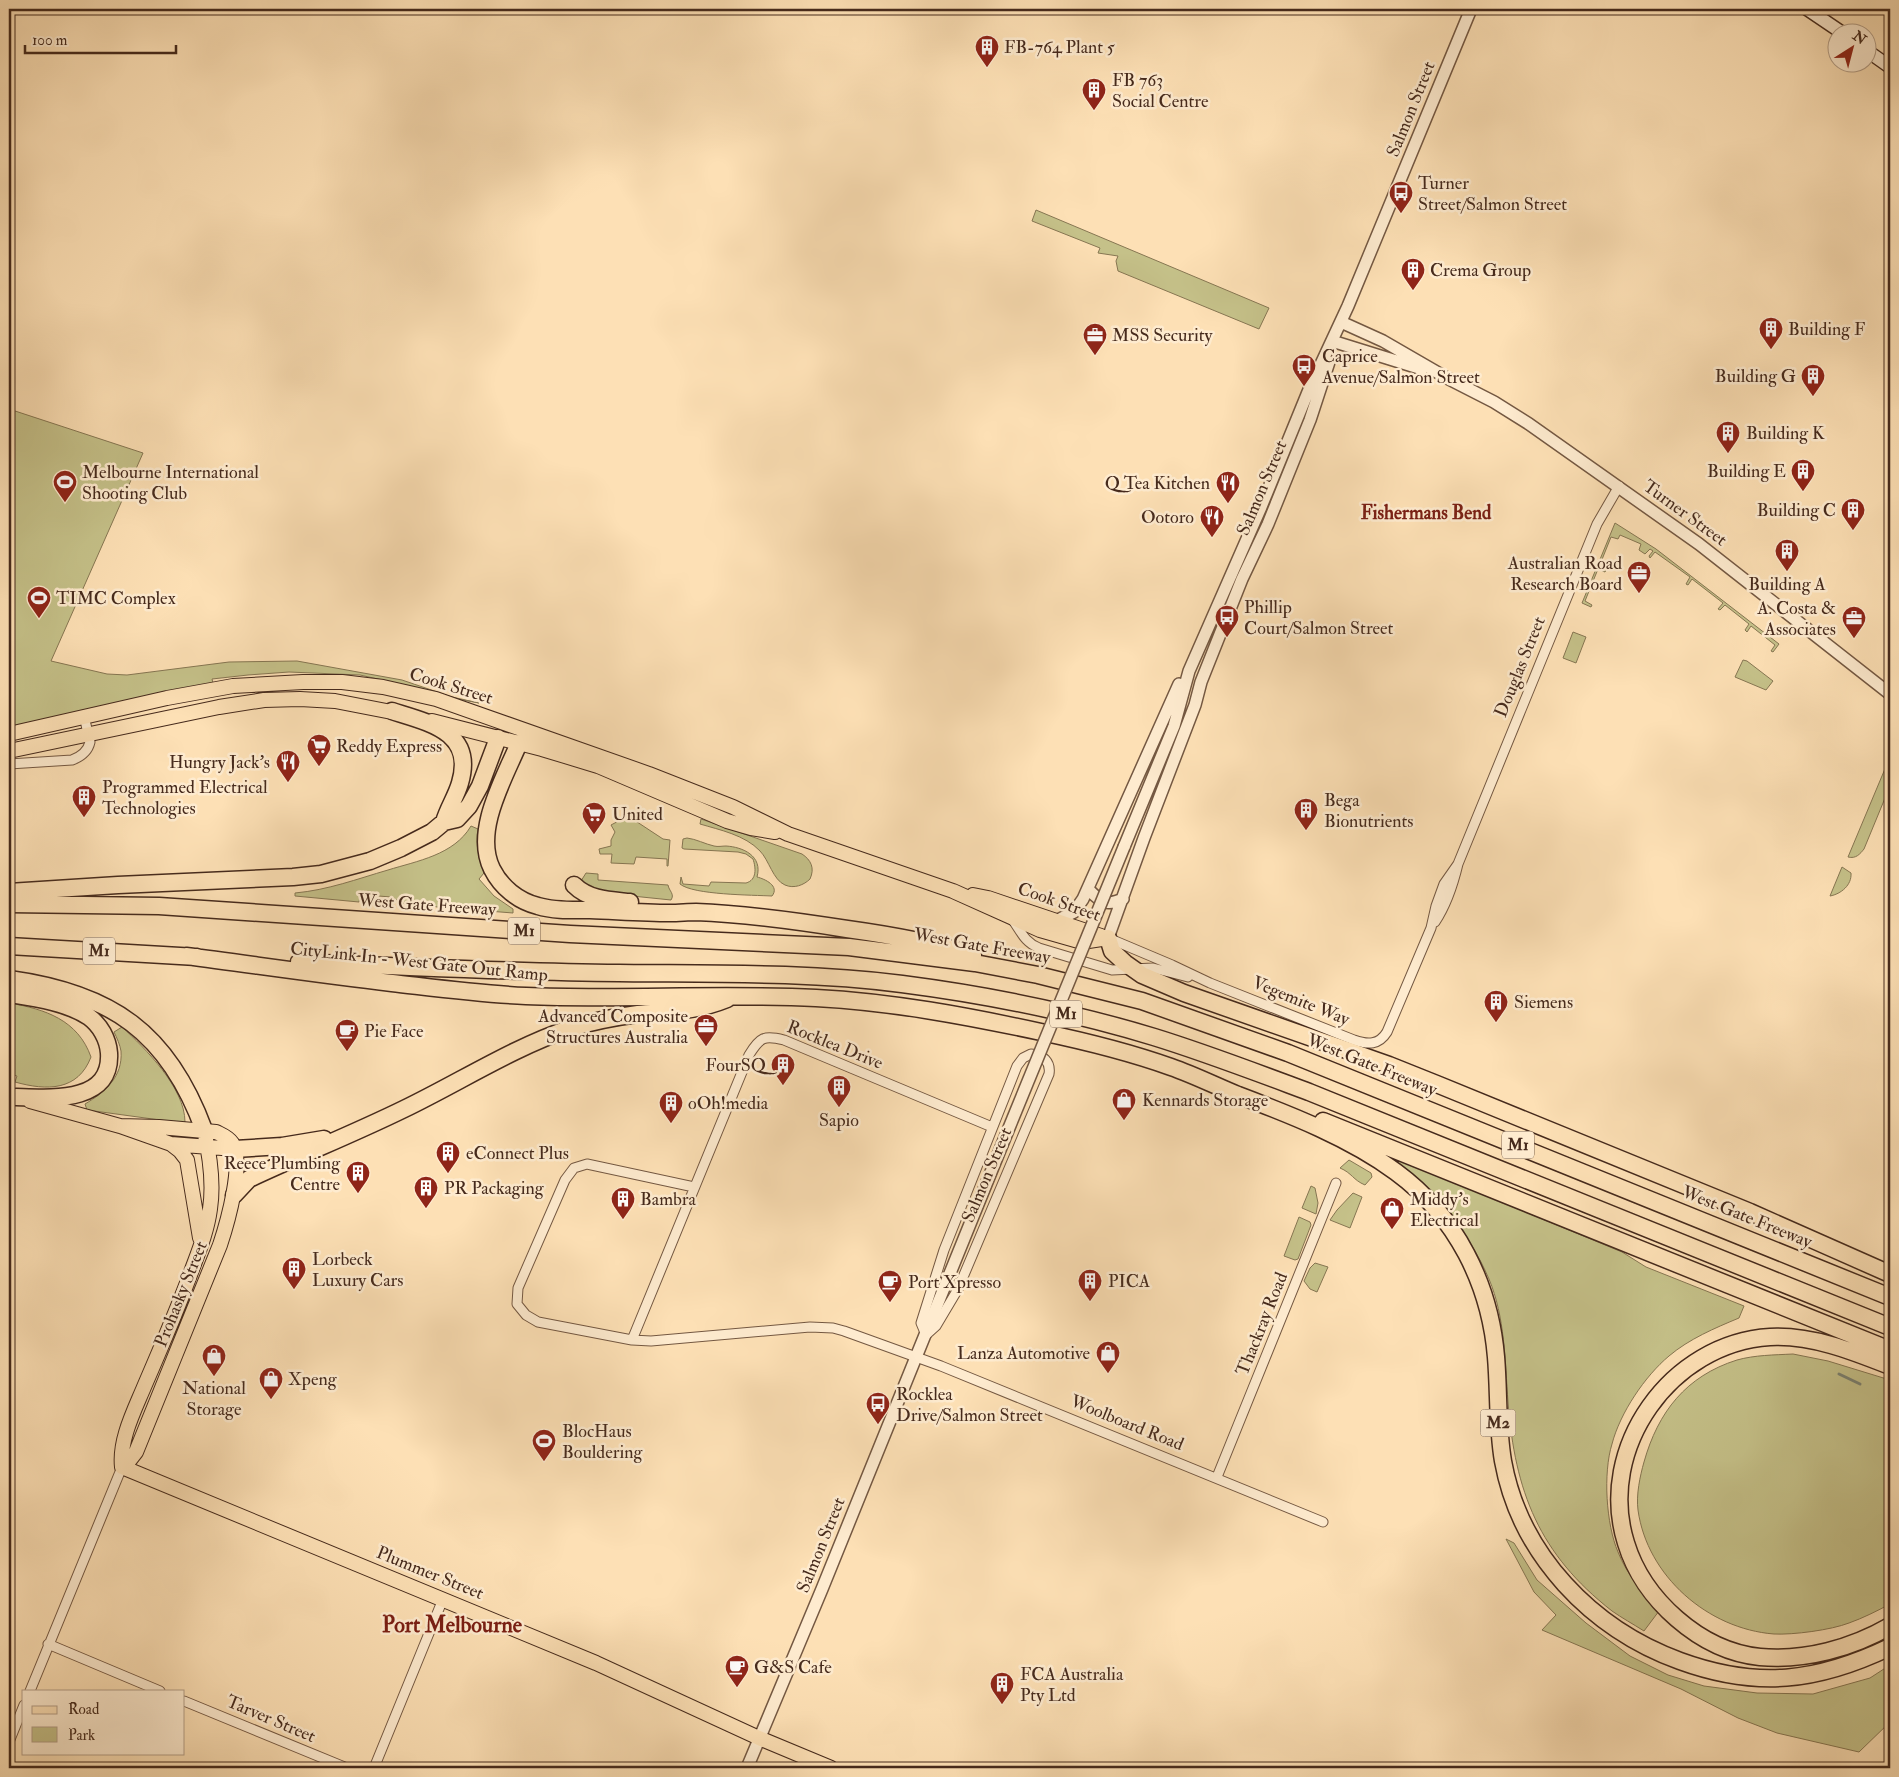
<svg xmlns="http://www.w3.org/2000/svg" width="1899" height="1777" font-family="'IM FELL Double Pica',serif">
<rect width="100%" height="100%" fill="#fde0b5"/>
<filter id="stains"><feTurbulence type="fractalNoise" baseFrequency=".004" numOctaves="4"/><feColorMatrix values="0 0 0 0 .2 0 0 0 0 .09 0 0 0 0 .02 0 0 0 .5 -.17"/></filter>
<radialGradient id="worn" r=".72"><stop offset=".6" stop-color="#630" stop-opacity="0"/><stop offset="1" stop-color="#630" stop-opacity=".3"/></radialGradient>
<path fill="#c5c189" stroke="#867652" d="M1036 210 1269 308 1259 329 1118 271 1116 261 1118 256 1098 253 1100 248 1032 221Z
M9 409 143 453 51 661 107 674 127 675 229 662 297 661 402 680 452 697 479 703 452 698 418 688 360 675 289 672 248 675 212 679 213 683 9 728Z
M1615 523 1656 549 1779 644 1773 652 1771 651 1775 645 1751 626 1747 632 1745 630 1749 624 1725 605 1720 610 1718 609 1723 603 1692 579 1688 585 1686 584 1690 577 1655 552 1650 558 1649 556 1653 551 1650 549 1645 554 1639 550 1641 544 1620 535 1618 539 1611 537 1599 567 1606 570 1605 572 1598 569 1585 601 1592 605 1591 607 1582 603Z
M1573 632 1586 637 1576 663 1563 658Z
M1743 660 1747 661 1773 681 1766 690 1735 677Z
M1887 764 1890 767V786L1864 849C1860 854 1856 859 1848 857Z
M628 816 663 839 670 840 668 866H667V859L636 857 634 864 611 863 612 854H600L599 849 611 846V840L615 832 611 825Z
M701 819 802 854C811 860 815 868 810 879 804 885 794 889 785 885 773 880 769 860 760 851 745 835 720 830 700 824Z
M471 826 478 829C475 844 479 859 484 873L479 879 494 896 513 909V913L437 907 425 904 411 907 391 897 366 895V898L360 897 359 902 295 896V893C328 890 357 879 388 870 417 861 454 855 471 826Z
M687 838C696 839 705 844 714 846 718 847 722 846 726 846 743 847 763 856 757 877 765 879 780 886 772 896 753 895 693 895 680 884L681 877 683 884 709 886 711 882 746 883C757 880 756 868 753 859L746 854 738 852 684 849 682 848 683 839Z
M1842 867 1851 873C1852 885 1841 894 1830 896Z
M586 873 598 874V880L668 885C669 891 675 894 671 900L593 892 581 881Z
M9 1003C45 1009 78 1020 91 1057 78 1091 47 1091 15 1082L17 1076 9 1074Z
M122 1027C145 1048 185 1088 185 1122L182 1123 87 1110 85 1104C105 1092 123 1077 121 1051 120 1045 117 1038 114 1032Z
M1398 1159 1622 1252 1646 1267 1744 1306 1739 1318C1715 1328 1689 1339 1669 1356 1645 1376 1620 1413 1612 1444 1603 1473 1606 1524 1618 1552 1627 1575 1643 1593 1659 1611L1644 1631C1633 1624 1622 1618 1612 1611 1539 1554 1515 1492 1508 1402 1505 1361 1505 1317 1489 1279 1468 1230 1436 1195 1395 1163Z
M1349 1160 1371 1173 1372 1177 1365 1185C1353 1180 1352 1173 1340 1168Z
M1311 1186 1315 1188 1318 1203 1316 1214 1302 1208Z
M1353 1193 1362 1197 1350 1228 1330 1220 1337 1210Z
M1299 1217 1310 1222 1311 1225 1298 1259 1295 1260 1284 1256Z
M1315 1263 1328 1267 1317 1292 1310 1289 1304 1281 1310 1268Z
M1793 1354 1828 1361 1890 1380V1604C1877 1611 1863 1618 1849 1623 1831 1630 1793 1635 1774 1634 1708 1629 1647 1576 1638 1510 1636 1495 1640 1476 1644 1462 1658 1412 1686 1376 1737 1360 1755 1355 1774 1355 1793 1354Z
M1506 1539 1514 1543 1537 1580 1586 1623 1630 1656 1668 1675 1704 1686 1757 1693 1813 1694 1870 1678 1890 1665V1722L1859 1752 1777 1733 1738 1718 1681 1689 1542 1630 1556 1615 1534 1592Z"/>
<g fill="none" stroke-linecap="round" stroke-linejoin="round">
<path stroke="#7b8272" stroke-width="3" d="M1839 1374 1860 1384"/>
<defs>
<path id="minor" d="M9 764 72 760C80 757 88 751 90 742L84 716
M1012 919C1021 931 1024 942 1039 948L1112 970 1153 968 1188 977
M1435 922C1447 904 1453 885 1458 864L1597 524 1619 486
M1108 938 1172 965 1210 983 1354 1040C1368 1045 1379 1045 1387 1032L1431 928 1436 906 1444 884 1458 864
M1031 1054C1043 1054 1051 1062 1049 1074L958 1289 936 1326 926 1335 921 1323 944 1250 1017 1066 1023 1058Z
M694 1187 587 1164 574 1168 565 1180 518 1288 517 1304 526 1315 538 1322 632 1340 651 1341 810 1327 833 1328 844 1331 941 1366 1323 1522
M632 1340 749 1055C760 1037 764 1035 784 1040L992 1127
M1217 1477 1336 1183
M48 1644 160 1691
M30 1691 122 1467
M184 1701 347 1768
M9 1742 24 1705
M374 1768 443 1599"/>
<path id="tertiary" d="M1341 322 1383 341 1447 378 1494 402 1529 424 1699 544 1890 694
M1332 341 1422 369
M1124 847 1174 726 1189 671 1261 507 1308 392 1348 306 1471 9
M1088 889C1100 901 1105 907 1123 899
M1056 921 1074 912 1083 899 1179 684
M1108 938 1144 838 1195 705 1201 682 1242 579 1268 524 1310 420 1329 362
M747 1768 822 1589 1002 1145"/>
<path id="secondary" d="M1807 9 1841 32
M1866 50 1890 67"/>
<path id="primary" d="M432 721 542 749 598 766 727 821 751 828 775 832
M9 734 167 698 233 686 303 682H342L383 687 436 699 649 774 733 807 788 834 953 891 1040 930 1082 942 1108 938
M9 751 219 707 264 700 300 699 335 701 402 714
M973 895 988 898 1101 936
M30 1101 120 1126 171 1144 235 1149
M120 1126 159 1127 216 1132C222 1135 228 1137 232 1143 245 1162 227 1224 220 1245L136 1452 129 1461 122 1467
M171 1144 180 1151 187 1160 200 1238
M122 1467 596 1663 759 1738 831 1768
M122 1467C119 1440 134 1411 144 1387 160 1350 176 1313 190 1275 198 1253 207 1232 210 1209 214 1183 210 1156 204 1130"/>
<path id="motorway" d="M392 711C430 723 475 732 460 783 456 797 448 808 444 822
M519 743C504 779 473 831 492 869 501 887 518 901 538 906 554 911 573 910 590 910 617 911 643 913 670 913 679 913 688 912 696 912 747 914 797 921 847 929 890 935 932 942 973 955
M574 885C589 900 610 900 630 902
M9 892 118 885 293 877 321 874 370 861 401 848 432 832 444 822 457 819 469 806 480 786 498 738
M9 904 159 906 570 934 849 947 975 963 1038 975 1142 1001 1288 1053 1890 1297
M1108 938 1112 951 1125 963 1142 975 1184 993 1389 1065 1439 1085 1750 1212 1890 1274
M9 946 197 957
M186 956C255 965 323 975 392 983 436 988 481 994 526 996 622 1000 719 993 816 998 892 1002 967 1016 1041 1032 1084 1041 1129 1052 1171 1067 1194 1075 1216 1086 1238 1095 1291 1115 1350 1138 1396 1172 1456 1216 1490 1284 1496 1357 1499 1392 1497 1426 1503 1461 1520 1555 1592 1629 1680 1661 1757 1689 1817 1682 1890 1647
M299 962C406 967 512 972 619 973 714 974 807 972 902 984 987 995 1072 1012 1154 1037 1206 1053 1258 1073 1309 1092L1890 1327
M9 979C111 993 168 1032 204 1130
M9 994C35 998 66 1002 89 1017 100 1025 108 1039 109 1053 112 1104 49 1098 16 1097
M1323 1121 1890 1350
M235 1149 282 1146 324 1139
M234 1195 249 1179C300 1155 353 1134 404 1109 460 1082 512 1048 571 1028 593 1021 615 1017 638 1014 670 1011 695 1012 727 999
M1890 1366C1852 1351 1812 1335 1770 1337 1671 1343 1596 1448 1626 1543 1643 1599 1700 1651 1760 1657 1805 1661 1852 1648 1890 1626"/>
</defs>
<use href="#minor" stroke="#745842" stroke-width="11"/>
<use href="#tertiary" stroke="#745842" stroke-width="14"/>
<use href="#secondary" stroke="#462a1c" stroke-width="15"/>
<use href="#primary" stroke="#462a1c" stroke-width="16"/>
<use href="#motorway" stroke="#462a1c" stroke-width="19"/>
<use href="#minor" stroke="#feebcf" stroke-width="9"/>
<use href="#tertiary" stroke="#feebcf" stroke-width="11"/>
<use href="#secondary" stroke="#feebcf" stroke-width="12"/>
<use href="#primary" stroke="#fde0b5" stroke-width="14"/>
<use href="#motorway" stroke="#fde0b5" stroke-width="16"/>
<defs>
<path id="tertiary-bridge" d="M1002 1145 1124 847"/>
</defs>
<use href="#tertiary-bridge" stroke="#745842" stroke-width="14" stroke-linecap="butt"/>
<use href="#tertiary-bridge" stroke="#feebcf" stroke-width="11"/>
</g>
<defs>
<symbol id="building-pin" viewBox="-11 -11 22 30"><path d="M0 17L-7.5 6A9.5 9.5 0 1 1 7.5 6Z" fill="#8f2418" stroke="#feebcf"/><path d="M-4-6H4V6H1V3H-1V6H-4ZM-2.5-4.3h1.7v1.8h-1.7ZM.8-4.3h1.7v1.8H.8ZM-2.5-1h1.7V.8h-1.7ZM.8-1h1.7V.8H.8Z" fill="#fff"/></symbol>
<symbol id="bus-pin" viewBox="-11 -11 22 30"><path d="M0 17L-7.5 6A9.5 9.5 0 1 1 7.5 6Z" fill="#8f2418" stroke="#feebcf"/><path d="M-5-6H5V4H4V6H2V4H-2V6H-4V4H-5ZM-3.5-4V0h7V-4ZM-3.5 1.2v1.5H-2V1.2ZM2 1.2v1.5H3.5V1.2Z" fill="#fff"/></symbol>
<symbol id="office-pin" viewBox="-11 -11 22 30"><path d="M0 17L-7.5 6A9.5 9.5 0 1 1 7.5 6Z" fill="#8f2418" stroke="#feebcf"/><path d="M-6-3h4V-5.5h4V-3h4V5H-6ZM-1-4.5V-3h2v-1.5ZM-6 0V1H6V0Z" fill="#fff"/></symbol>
<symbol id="stadium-pin" viewBox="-11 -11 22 30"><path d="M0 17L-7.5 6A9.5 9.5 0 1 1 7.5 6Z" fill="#8f2418" stroke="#feebcf"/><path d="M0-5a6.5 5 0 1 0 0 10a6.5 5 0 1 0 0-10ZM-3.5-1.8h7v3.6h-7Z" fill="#fff"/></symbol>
<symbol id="restaurant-pin" viewBox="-11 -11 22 30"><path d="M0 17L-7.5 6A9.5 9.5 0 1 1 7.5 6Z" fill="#8f2418" stroke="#feebcf"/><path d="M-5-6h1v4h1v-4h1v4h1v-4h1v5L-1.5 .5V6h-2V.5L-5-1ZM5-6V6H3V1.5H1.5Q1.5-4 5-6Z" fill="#fff"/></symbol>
<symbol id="supermarket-pin" viewBox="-11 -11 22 30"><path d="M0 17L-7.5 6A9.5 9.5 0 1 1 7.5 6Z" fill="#8f2418" stroke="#feebcf"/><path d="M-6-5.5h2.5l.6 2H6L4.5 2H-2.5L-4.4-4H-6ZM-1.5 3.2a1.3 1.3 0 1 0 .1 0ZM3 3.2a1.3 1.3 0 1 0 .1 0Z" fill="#fff"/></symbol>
<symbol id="cafe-pin" viewBox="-11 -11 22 30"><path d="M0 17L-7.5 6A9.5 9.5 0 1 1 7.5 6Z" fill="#8f2418" stroke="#feebcf"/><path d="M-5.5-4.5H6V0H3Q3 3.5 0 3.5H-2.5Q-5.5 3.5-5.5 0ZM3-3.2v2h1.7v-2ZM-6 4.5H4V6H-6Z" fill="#fff"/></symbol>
<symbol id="shop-pin" viewBox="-11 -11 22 30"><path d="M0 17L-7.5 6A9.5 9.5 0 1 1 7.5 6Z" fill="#8f2418" stroke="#feebcf"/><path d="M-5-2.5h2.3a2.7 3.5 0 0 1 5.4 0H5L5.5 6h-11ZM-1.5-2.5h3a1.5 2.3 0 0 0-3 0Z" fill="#fff"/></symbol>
</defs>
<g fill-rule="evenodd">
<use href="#building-pin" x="973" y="33" width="28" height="38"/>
<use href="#building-pin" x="1080" y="76" width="28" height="38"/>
<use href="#bus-pin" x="1387" y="179" width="28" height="38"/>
<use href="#building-pin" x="1399" y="256" width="28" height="38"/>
<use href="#building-pin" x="1757" y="315" width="28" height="38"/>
<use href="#office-pin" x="1081" y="321" width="28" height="38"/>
<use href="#bus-pin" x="1290" y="352" width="28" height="38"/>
<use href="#building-pin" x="1799" y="362" width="28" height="38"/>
<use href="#building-pin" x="1714" y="419" width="28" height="38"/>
<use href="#building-pin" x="1789" y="457" width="28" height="38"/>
<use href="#stadium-pin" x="51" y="468" width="28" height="38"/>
<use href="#restaurant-pin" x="1214" y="469" width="28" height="38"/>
<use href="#building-pin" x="1839" y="496" width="28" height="38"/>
<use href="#restaurant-pin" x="1198" y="503" width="28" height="38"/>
<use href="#building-pin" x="1773" y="537" width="28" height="38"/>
<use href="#office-pin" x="1625" y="559" width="28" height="38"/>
<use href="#stadium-pin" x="25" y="584" width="28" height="38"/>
<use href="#bus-pin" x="1213" y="603" width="28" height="38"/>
<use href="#office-pin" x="1840" y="604" width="28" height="38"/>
<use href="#supermarket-pin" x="305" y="732" width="28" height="38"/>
<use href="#restaurant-pin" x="274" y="748" width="28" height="38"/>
<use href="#building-pin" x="70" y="783" width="28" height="38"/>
<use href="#building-pin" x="1292" y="796" width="28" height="38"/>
<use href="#supermarket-pin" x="580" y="800" width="28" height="38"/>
<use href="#building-pin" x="1482" y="988" width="28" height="38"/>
<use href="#office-pin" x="692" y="1012" width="28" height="38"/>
<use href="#cafe-pin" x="333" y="1017" width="28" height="38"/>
<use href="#building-pin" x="769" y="1051" width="28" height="38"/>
<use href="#building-pin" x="825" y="1073" width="28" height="38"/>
<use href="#shop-pin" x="1110" y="1086" width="28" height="38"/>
<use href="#building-pin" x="657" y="1089" width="28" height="38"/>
<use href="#building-pin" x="434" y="1139" width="28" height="38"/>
<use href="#building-pin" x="344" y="1159" width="28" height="38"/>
<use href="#building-pin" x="412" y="1174" width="28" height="38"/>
<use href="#building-pin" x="609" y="1185" width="28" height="38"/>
<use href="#shop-pin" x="1378" y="1195" width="28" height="38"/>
<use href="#building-pin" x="280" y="1255" width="28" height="38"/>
<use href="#building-pin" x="1076" y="1267" width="28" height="38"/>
<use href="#cafe-pin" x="876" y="1268" width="28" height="38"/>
<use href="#shop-pin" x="1094" y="1339" width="28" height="38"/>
<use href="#shop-pin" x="200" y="1342" width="28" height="38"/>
<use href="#shop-pin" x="257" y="1365" width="28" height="38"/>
<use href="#bus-pin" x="864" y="1390" width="28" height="38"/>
<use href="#stadium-pin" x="530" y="1427" width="28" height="38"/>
<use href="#cafe-pin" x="723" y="1653" width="28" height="38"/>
<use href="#building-pin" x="988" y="1670" width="28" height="38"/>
</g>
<g text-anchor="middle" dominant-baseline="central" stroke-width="5" stroke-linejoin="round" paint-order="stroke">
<g fill="#feebcf" stroke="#7d6452" stroke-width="1">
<rect x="508" y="917.5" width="32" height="27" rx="4"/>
<rect x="83" y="937.5" width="32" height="27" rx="4"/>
<rect x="1050" y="1000.5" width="32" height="27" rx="4"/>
<rect x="1502" y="1131.5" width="32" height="27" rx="4"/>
<rect x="1480.5" y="1409.5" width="35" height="27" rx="4"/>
</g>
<g font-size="16" font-weight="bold" fill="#462a1c">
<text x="524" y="931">M1</text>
<text x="99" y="951">M1</text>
<text x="1066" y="1014">M1</text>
<text x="1518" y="1145">M1</text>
<text x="1498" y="1423">M2</text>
</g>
<g font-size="18" fill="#462a1c" stroke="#feebcf" text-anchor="start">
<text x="1004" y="47">FB-764 Plant 5</text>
<text x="1112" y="80">FB 763<tspan x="1112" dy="21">Social Centre</tspan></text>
<text x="1418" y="183">Turner<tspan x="1418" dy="21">Street/Salmon Street</tspan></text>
<text x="1430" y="270">Crema Group</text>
<text x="1788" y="329">Building F</text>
<text x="1112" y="335">MSS Security</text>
<text x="1322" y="356">Caprice<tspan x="1322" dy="21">Avenue/Salmon Street</tspan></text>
<text x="1796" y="376" text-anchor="end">Building G</text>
<text x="1746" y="433">Building K</text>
<text x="1786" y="471" text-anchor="end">Building E</text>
<text x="82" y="472">Melbourne International<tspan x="82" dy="21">Shooting Club</tspan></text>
<text x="1210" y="483" text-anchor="end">Q Tea Kitchen</text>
<text x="1836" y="510" text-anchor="end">Building C</text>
<text x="1194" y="517" text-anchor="end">Ootoro</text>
<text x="1622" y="563" text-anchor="end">Australian Road<tspan x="1622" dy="21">Research Board</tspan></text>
<text x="1787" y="584" text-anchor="middle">Building A</text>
<text x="56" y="598">TIMC Complex</text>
<text x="1244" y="607">Phillip<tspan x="1244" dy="21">Court/Salmon Street</tspan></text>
<text x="1836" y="608" text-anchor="end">A. Costa &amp;<tspan x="1836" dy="21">Associates</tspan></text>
<text x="336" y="746">Reddy Express</text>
<text x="270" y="762" text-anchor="end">Hungry Jack's</text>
<text x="102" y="787">Programmed Electrical<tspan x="102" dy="21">Technologies</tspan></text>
<text x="1324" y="800">Bega<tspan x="1324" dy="21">Bionutrients</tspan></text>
<text x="612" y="814">United</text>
<text x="1514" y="1002">Siemens</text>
<text x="688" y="1016" text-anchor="end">Advanced Composite<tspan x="688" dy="21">Structures Australia</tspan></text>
<text x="364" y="1031">Pie Face</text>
<text x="766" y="1065" text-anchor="end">FourSQ</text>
<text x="1142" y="1100">Kennards Storage</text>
<text x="688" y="1103">oOh!media</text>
<text x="839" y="1120" text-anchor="middle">Sapio</text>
<text x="466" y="1153">eConnect Plus</text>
<text x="340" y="1163" text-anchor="end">Reece Plumbing<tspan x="340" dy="21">Centre</tspan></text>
<text x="444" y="1188">PR Packaging</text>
<text x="640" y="1199">Bambra</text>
<text x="1410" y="1199">Middy's<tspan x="1410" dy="21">Electrical</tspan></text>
<text x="312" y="1259">Lorbeck<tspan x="312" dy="21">Luxury Cars</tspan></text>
<text x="1108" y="1281">PICA</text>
<text x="908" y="1282">Port Xpresso</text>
<text x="1090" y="1353" text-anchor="end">Lanza Automotive</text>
<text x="288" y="1379">Xpeng</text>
<text x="214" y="1388" text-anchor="middle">National<tspan x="214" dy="21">Storage</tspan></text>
<text x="896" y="1394">Rocklea<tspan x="896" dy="21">Drive/Salmon Street</tspan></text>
<text x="562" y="1431">BlocHaus<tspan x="562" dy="21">Bouldering</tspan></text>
<text x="754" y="1667">G&amp;S Cafe</text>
<text x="1020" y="1674">FCA Australia<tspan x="1020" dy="21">Pty Ltd</tspan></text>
</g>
<g font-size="18" fill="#462a1c" stroke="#feebcf">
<text transform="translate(1411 109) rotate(-68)">Salmon Street</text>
<text transform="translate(1262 488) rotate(-67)">Salmon Street</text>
<text transform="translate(1685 513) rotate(36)">Turner Street</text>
<text transform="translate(1520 667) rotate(-68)">Douglas Street</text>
<text transform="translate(451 686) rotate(17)">Cook Street</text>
<text transform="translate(1059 902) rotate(19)">Cook Street</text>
<text transform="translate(427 905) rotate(4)">West Gate Freeway</text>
<text transform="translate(982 946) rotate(10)">West Gate Freeway</text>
<text transform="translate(419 962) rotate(6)">CityLink In - West Gate Out Ramp</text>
<text transform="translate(1301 1001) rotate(22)">Vegemite Way</text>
<text transform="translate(835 1045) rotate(22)">Rocklea Drive</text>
<text transform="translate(1372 1065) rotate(22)">West Gate Freeway</text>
<text transform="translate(987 1175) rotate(-67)">Salmon Street</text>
<text transform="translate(1747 1217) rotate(22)">West Gate Freeway</text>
<text transform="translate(181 1294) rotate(-68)">Prohasky Street</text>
<text transform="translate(1262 1324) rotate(-68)">Thackray Road</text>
<text transform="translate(1127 1423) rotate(22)">Woolboard Road</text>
<text transform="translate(821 1545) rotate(-68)">Salmon Street</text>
<text transform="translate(430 1573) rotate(22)">Plummer Street</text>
<text transform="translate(271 1719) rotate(23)">Tarver Street</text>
</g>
<g font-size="19" font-weight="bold" fill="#7a1f14" stroke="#feebcf">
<text x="1426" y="513">Fishermans Bend</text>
</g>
<g font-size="22" font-weight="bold" fill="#7a1f14" stroke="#feebcf">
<text x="452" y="1625">Port Melbourne</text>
</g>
</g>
<rect width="1899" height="1777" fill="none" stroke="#fde0b5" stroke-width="30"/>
<rect x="10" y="10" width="1879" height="1757" fill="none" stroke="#462a1c" stroke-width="2.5"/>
<rect x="15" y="15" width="1869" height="1747" fill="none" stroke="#462a1c"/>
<rect x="22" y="1690" width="162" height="65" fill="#feebcf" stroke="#b49e87"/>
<rect x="32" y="1706" width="25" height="8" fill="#fde0b5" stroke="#b49e87"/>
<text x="68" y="1714" font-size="15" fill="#462a1c">Road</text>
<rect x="32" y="1727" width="25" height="15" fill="#c5c189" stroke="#b49e87"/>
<text x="68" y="1740" font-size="15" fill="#462a1c">Park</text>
<g transform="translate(1852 48) rotate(36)"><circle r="24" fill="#feebcf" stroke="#b49e87"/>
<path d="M0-4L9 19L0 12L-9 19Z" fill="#8f2418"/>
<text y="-8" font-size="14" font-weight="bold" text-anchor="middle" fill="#462a1c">N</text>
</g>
<path d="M25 45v8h151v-8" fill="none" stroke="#462a1c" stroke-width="2.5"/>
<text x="32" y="45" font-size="15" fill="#462a1c" stroke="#feebcf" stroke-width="4" paint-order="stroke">100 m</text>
<rect width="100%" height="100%" filter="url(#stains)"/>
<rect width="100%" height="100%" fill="url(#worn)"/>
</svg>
